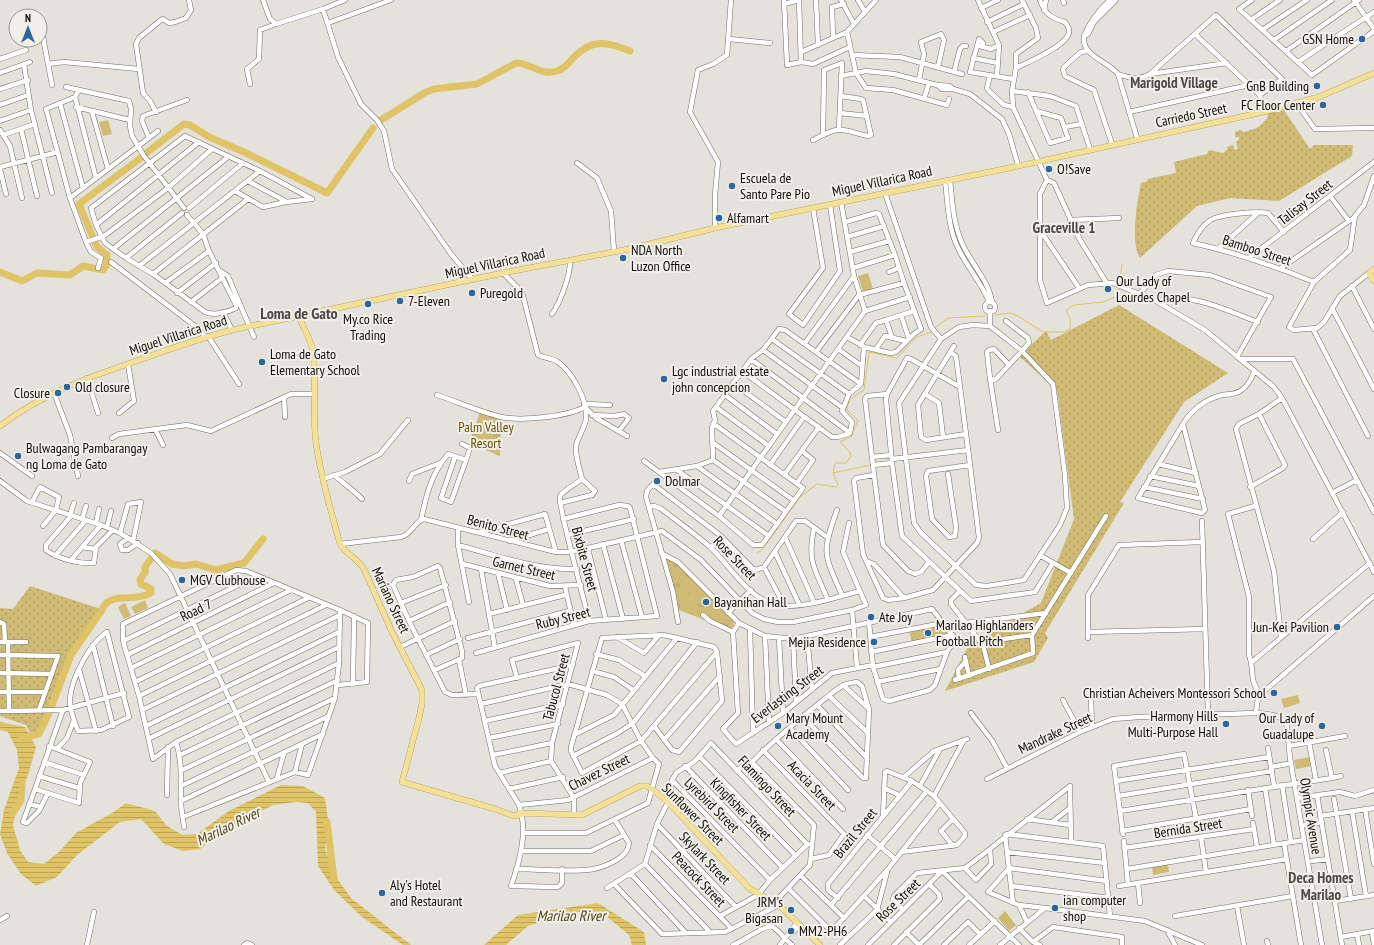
<svg xmlns="http://www.w3.org/2000/svg" width="1374" height="945" font-family="'PT Sans Narrow',sans-serif">
<defs>
<pattern id="grass-dots" width="8" height="8" patternUnits="userSpaceOnUse"><rect width="8" height="8" fill="#cfbb73"/><path d="M2 2h.1M6 6h.1" fill="none" stroke="#b1a062" stroke-width="1.8" stroke-linecap="round"/></pattern>
<pattern id="park-tufts" width="24" height="20" patternUnits="userSpaceOnUse"><rect width="24" height="20" fill="#cfbb73"/><path d="M3 7l-1-3M5 7V3M7 7l1-3M15 17l-1-3M17 17v-4M19 17l1-3" fill="none" stroke="#b1a062"/></pattern>
<pattern id="water-rules" width="6" height="5" patternUnits="userSpaceOnUse"><rect width="6" height="5" fill="#dec466"/><path d="M0 2.5h6" fill="none" stroke="#bda757"/></pattern>
</defs>
<rect width="100%" height="100%" fill="#e4e2da"/>
<path fill="url(#grass-dots)" d="M1284 110 1310 149 1314 145H1353L1352 156 1279 201 1230 198 1197 206 1140 258C1130 243 1137 202 1141 183L1148 181 1147 179 1176 173 1174 162 1207 154 1209 150 1223 153 1227 150V147L1233 145 1235 150 1238 149 1236 142 1239 140V137H1235V132L1240 130 1244 132 1257 128 1267 119 1268 113Z
M1119 305 1228 373 1184 402 1120 502 1124 503 1045 633 1048 638 1034 662 945 691 970 643 1041 603 1074 519 1057 390 1019 356 1046 331 1051 340Z
M30 586 101 609 70 653 38 732 30 733 26 725 0 716V608L13 609Z"/>
<path fill="url(#park-tufts)" d="M480 412 501 418 500 456 469 443Z
M665 557C693 569 713 601 734 622L733 627 728 629 679 610Z"/>
<path fill="#cfbb73" d="M108 120 112 134 103 136 99 122Z
M868 273 873 289 863 292 858 276Z
M694 593 699 611 687 613 682 596Z
M145 600 148 608 135 614 131 607Z
M125 603 131 616 124 619 118 607Z
M714 607 722 614 716 620 708 614Z
M942 624 947 635 912 643 909 631Z
M1298 695 1300 703 1284 708 1281 699Z
M1310 757 1312 766 1296 769 1294 760Z
M1168 864 1169 872 1153 875 1152 866Z
M1005 911 1016 925 1009 931 998 918Z"/>
<path fill="url(#water-rules)" d="M0 722 25 727 36 747 28 775 17 805 13 825 20 850 28 862 44 864 60 851 76 833 112 813 126 803 155 811 166 825 182 835 197 834 229 811 281 785 303 786 325 798 329 826 325 849 334 874 351 898 411 945H403L362 917 334 890 318 866 316 812 308 803 296 802 273 805 249 817 200 849 183 851 164 844 141 819 120 822 77 855 57 877 36 886 21 874 7 853 0 834 4 810 19 768 17 750 8 732 0 730Z
M598 903 644 932 646 945H632L629 935 606 916 578 912 556 917 528 926 506 945H484L518 915Z"/>
<g fill="none" stroke-linecap="round" stroke-linejoin="round">
<path stroke="#dec466" stroke-width="1" d="M1120 282 1122 264
M995 315 1010 313 1018 316 1043 332H1064L1070 329C1071 322 1070 317 1066 311L1073 305 1103 302 1117 296 1119 289
M935 328 948 318 985 316
M833 473 871 465
M757 553 762 550 800 497 817 484 836 487 838 485C834 476 831 471 836 463H846L851 456 850 452 841 443V441L851 437 858 420 847 410C847 399 856 395 864 390L869 352 897 358 917 337 931 332"/>
<path stroke="#dec466" stroke-width="7" d="M381 120 426 92 434 89 477 84 516 63C532 63 539 76 557 71 564 69 570 62 574 57 592 38 608 42 630 51
M145 154 184 124 190 125 209 137 244 152 327 193 373 128
M0 272 22 281 37 273 70 275 83 266 103 270 106 266 107 255 97 247 79 204 142 157
M51 708 71 655 102 610C108 591 134 603 151 593V589L141 584 140 579 145 573V567L155 553 172 564 184 566 196 564 216 570 244 563 263 539
M21 739 39 734 49 713
M12 814 21 800 22 785
M327 822 334 879"/>
<defs>
<path id="minor" d="M263 0 270 19 276 24 323 9 345 0
M784 0 787 65 801 62 813 64 850 47
M816 0 818 45
M841 0 854 24
M858 0 865 12
M978 0 999 45 997 76
M1040 0C1045 14 1051 18 1065 22 1066 24 1069 27 1069 30 1072 44 1026 63 1016 68L1012 91 1013 107 1047 180 1054 183 1080 240 1106 282
M1063 0 1064 3
M1116 0 1094 22 1088 34 1084 36C1081 56 1108 61 1118 74L1137 138
M1252 0 1239 9 1312 75 1374 31
M1354 0 1374 29
M784 4 799 0 801 62
M981 8 998 0
M323 9 338 57 361 104 377 120 384 131 392 169 451 254 473 280
M1044 10 1046 0
M1252 19 1280 0
M987 22 1024 4
M328 23 391 0
M1262 30 1307 0
M847 32 856 73 866 88 893 90 947 105 949 99
M993 32 1030 15
M1195 34 1260 95 1263 112
M1084 36C1090 21 1098 11 1110 0
M43 37 52 85
M833 38 832 7 844 4
M729 39 770 43
M1274 40 1332 0
M980 46 991 49 999 45
M982 46 983 43 979 39 970 72 1013 79
M1088 51 1081 52 1064 67 1063 70 1065 76 1094 90 1112 144
M1286 51 1359 0
M801 52 847 32 876 0
M852 55 900 57 962 74
M973 58 998 63
M0 59 26 50
M1298 62 1374 12
M48 64 64 62 139 69
M24 65 31 110 52 193
M1016 68V54L1038 38 1036 28 1022 0
M954 72 960 49 963 46H966
M0 73 30 62
M1118 74C1130 78 1138 81 1150 74L1216 15 1282 79 1260 95
M1150 74 1227 63
M990 75 987 88 989 91 1004 105 1013 107
M841 76 866 71 894 74 937 85 950 86 953 89 970 94 1002 119 1009 134 1018 165
M919 80 924 54 921 42 941 34 944 40 938 67
M250 84 247 69 259 59 260 30 276 24
M937 85 942 89H953
M66 87 129 101 131 109 130 126 132 136 144 156 184 208
M0 89 28 80
M79 90 75 97 46 109 70 198 86 242 91 252 101 258 98 268
M1012 91 1050 96 1076 106 1090 149
M1028 92 1050 143 1068 138 1061 118 1036 111
M75 97 96 178
M924 99 929 83
M60 103 83 188
M1297 104 1315 129 1374 128
M0 105 28 95
M76 107 130 120
M92 112 108 169
M156 112 150 101 143 93 136 44 139 38 161 20 163 19 169 23 175 22 186 18 191 10 189 0
M1129 112 1249 85
M840 113 867 116
M0 121 31 110
M1065 127 1081 124
M21 129 37 196
M0 130 10 146 22 198
M3 135 35 124
M823 135 824 70 842 63 839 129
M149 138 142 121 143 116 187 100
M813 140C842 125 838 129 868 136L871 135 863 100 861 99 841 96
M577 163 597 178 611 211 614 251
M0 167 58 152
M0 169 6 194
M950 180C952 199 953 220 960 238 968 261 988 278 992 302
M1047 180 1040 194V280L1047 303 1088 285 1113 283 1156 301 1205 330 1274 387 1282 398 1374 572
M248 181 285 201
M945 181C948 203 948 228 958 248 967 267 981 282 989 302
M235 191 263 207 286 202 312 199
M885 193 931 327 941 339
M1330 196 1349 221
M70 198 158 131
M189 208 243 163
M813 208 823 268 789 314 803 325 840 271 830 205
M187 215 203 234 209 251 236 305V308C228 312 214 316 205 312L153 274 126 258 105 243 96 225 91 208 185 136 260 171 312 199
M1070 220 1119 218
M845 222 876 213 879 214 895 255
M96 225 199 142
M715 228V195L718 162 690 112 698 70 713 64 727 55 731 0
M1040 230 1079 288
M1284 232 1268 213C1256 211 1226 214 1215 218 1204 222 1197 234 1193 243 1234 252 1274 266 1314 282
M847 237 884 226
M86 242 104 236 168 188 212 149
M1219 248 1259 212
M113 249 228 157
M850 252 889 241
M126 258 182 213
M1249 258 1374 162
M111 262 195 326 206 337
M139 266 260 171
M1281 268 1355 217
M219 270 228 276 254 337
M889 272 899 268
M503 273 521 291 523 296 538 355C544 358 552 358 558 362 573 373 588 401 586 419 584 429 578 437 576 446 575 457 580 469 582 479
M1369 273 1340 296 1324 322 1317 328 1294 330 1289 327 1314 282 1350 250 1355 216 1364 205 1374 176
M153 274 248 199
M165 283 209 251
M1352 286 1374 329
M177 293 216 263
M1140 293 1156 275 1168 271 1210 275 1271 297 1237 357
M1156 301C1191 291 1227 311 1258 322
M191 302 222 278
M985 307a5 5 0 1 1 10 0a5 5 0 1 1-10 0Z
M1332 308 1374 389
M865 311 910 297
M223 312 232 330
M552 314C560 303 571 274 570 260
M901 315 909 339
M886 320 914 311
M990 326V311
M1313 329 1368 436
M208 336 239 384
M847 337 863 346
M772 339 849 394
M805 343 854 276
M860 345 876 323 886 320 892 337
M954 346 918 405 921 437 926 440 966 434
M838 349 862 366
M876 349 885 336 906 341
M763 350 843 408
M816 352 859 295 904 283 895 255 853 268
M950 352 956 356 970 465
M751 359 850 433
M1240 359H1293L1374 512
M742 371 832 437H838L850 433 852 422 842 411 849 394 861 384 864 347 890 353 896 352 914 334 921 329 904 283
M87 378 98 413
M990 378 987 352 989 350 994 349 1009 365
M733 383 786 422
M54 393 70 435 78 476
M887 394 867 396 865 399 872 457 891 455
M925 394 939 403 943 437
M437 395C458 402 480 412 501 417 522 421 566 417 585 407L596 418 627 436
M725 395 777 434
M284 397 285 417
M584 404 610 405
M716 407 769 446
M119 413 134 401 128 364
M592 415 615 416 624 414 629 418 619 431
M1183 424 1138 498 1202 513 1205 510 1183 424C1191 411 1204 400 1219 396 1223 394 1227 395 1231 394 1244 393 1250 382 1254 372
M155 429 163 445
M998 430 990 378 993 380 996 379 1022 351 1053 384 1065 475 1067 508 1060 525 1024 580 987 586 976 585 921 533 914 523 899 403 941 339 959 327 973 325 990 326 1022 351 1029 343 1028 338 1006 321
M112 438 119 434 187 425 211 431 291 394H313
M712 442 793 500
M0 453 32 476
M455 457 441 498 451 502 466 460
M872 457 873 465 892 463 886 400 887 394 907 358 911 359 960 387
M892 459 968 450
M713 460 785 511
M644 461 719 516 753 545H762L803 488 714 424
M892 463 902 536 971 601 1035 592 1053 563
M1158 464 1196 473
M770 465 804 417
M873 465 874 475 856 478 854 481 863 554 883 598 888 600 904 598
M697 466 777 524
M677 470 769 536
M659 472 697 466 713 460 712 427 715 420 713 411 751 359 763 350 779 329 785 330 861 384
M334 475C344 484 352 489 362 499
M784 475 819 427
M874 475 883 545 908 571 915 574 921 572 929 562
M1150 476 1199 486
M323 479 345 472 380 454 408 420
M0 481 27 501 101 525 120 533 151 553 170 574 269 782
M409 481 412 474 440 463
M797 483 813 460 802 451
M1144 487 1203 499
M1250 487 1283 468 1285 465 1259 414
M1332 493 1357 480
M32 502 40 487 59 497 56 510 43 526
M560 503 592 495 595 491 582 479C576 484 564 490 560 496 557 502 586 606 589 621
M1255 506 1228 514 1249 597V655C1255 671 1248 680 1261 694
M649 507 654 506 660 508C677 521 694 533 710 547 730 565 746 596 773 604 798 611 836 597 860 591
M837 510C821 554 824 554 842 595
M70 515 74 503
M72 515 46 545V550C58 559 79 564 94 563L96 547 113 530
M719 516 865 311 854 276 841 202
M82 519 86 506
M421 520C426 496 431 474 448 454L466 460 470 448 462 444
M1202 521 1208 715
M96 523 99 509
M107 527 111 511
M458 528V545L469 602
M814 528C807 562 815 569 828 600
M480 532 545 514 556 552
M120 533 128 504 141 502 133 541
M567 535 634 519
M785 537 814 602
M128 538 120 544 122 550H128L138 543
M1313 539 1343 512
M621 540 642 617
M509 541 549 529
M340 544 401 537C413 534 414 521 424 519L556 552H571L662 531 701 560 752 613 764 619 778 622H793L852 610 866 605 843 552 849 523
M603 544 623 619
M458 545C498 556 536 570 577 569
M82 547 95 549
M711 548 721 536
M588 549 606 620
M775 552 799 604
M661 553 678 562 739 623 765 636 793 639 932 609 955 639 947 652 935 685 930 690 889 701 883 699 873 667 869 622
M55 556 86 520
M1041 556 1071 573
M71 560 101 525
M866 561 874 564 904 598 933 590 977 543 979 538 970 465 928 471 926 476 932 519 949 537 955 536 956 527 948 474
M463 564 550 586 581 585
M764 567 784 605
M481 569 495 648
M498 573 507 610
M516 579 523 605
M565 587 574 625
M960 591 951 600V604L983 645 989 669
M401 603 446 585
M852 610 857 667
M728 613 751 590
M489 614 565 595
M703 615 710 621 733 632 739 623
M409 621 450 602
M0 622 4 624 5 642
M678 622 673 592 646 497 647 491 653 484 721 536 752 568 756 570 764 567 796 521H805L827 537
M965 623 1046 613
M750 629 753 733
M107 632 129 717 101 730 78 731C74 721 69 708 70 698 72 677 90 643 107 632Z
M733 632 738 713 723 729 736 744 783 713 832 673 873 665
M1088 632 1205 629
M765 636 769 723
M807 636 812 690
M617 637 644 653 659 635
M870 637 943 623
M1281 637 1274 571 1236 429 1239 424 1259 414 1282 398
M468 638 569 611
M677 638 663 635 602 638 571 747V751L582 773 641 741 717 652
M779 638 783 713
M1088 638V595L1119 545 1202 542
M793 639 796 701
M123 641 257 576
M0 642H26
M8 642 9 711 63 710 124 693
M981 642 1032 635
M93 645 113 726
M400 647 455 621
M871 652 953 635
M476 653 589 621 657 616 630 508 628 506 619 505 563 519
M596 654 619 660 645 676
M0 655 58 656 39 710
M127 655 274 583
M426 655 460 639
M965 657 969 676
M459 660 466 695
M1252 662 1370 563
M873 667 947 652
M131 668 291 590
M79 669 96 731
M435 670 462 658V651L440 568 438 566 413 577 396 580 393 585 409 621 445 692 452 695 478 694
M592 671 614 677 633 690
M0 673 52 674
M517 678 512 660 578 643 552 743 551 761 574 798V815
M959 679 958 670 966 661
M955 680 1033 653 1032 635 1106 516
M135 682 308 598
M877 682 940 669
M353 684 354 616
M338 685 367 682 368 623 340 610
M843 685 868 708
M0 692H45
M139 696 326 605
M829 696 868 733
M1063 700 1080 732
M1091 700 1092 727
M481 704 568 684 607 695 622 704 641 741 653 758
M817 705 867 758
M142 710 340 615
M0 711H9
M971 713 993 742 1007 768
M1256 713 1257 703 1261 694 1374 596
M485 721 563 704
M146 726 339 632
M790 728 848 790
M574 735 614 715 677 638 714 647 717 652 722 701 679 752 672 750 654 726
M150 738 339 647
M489 738 558 724
M776 739 843 809
M664 740 720 676
M176 742 339 663
M1309 742 1316 780
M49 746 90 762 80 783 79 803 35 789 63 710
M1289 746 1345 736
M1268 748 1274 786
M57 749 67 738 74 720
M763 750 844 834 829 855 811 859
M180 755 338 680
M493 755 552 743
M573 756 618 733 633 723 697 642
M699 756 795 855
M44 762 84 775
M752 762C774 740 798 720 822 701 829 696 835 690 842 686 846 683 852 683 857 682L862 686 869 709 866 778H863L803 717
M685 766 782 867
M1271 767 1287 764
M182 770 335 698
M737 771 748 761 752 762 814 825 810 865 775 902
M295 772 302 744
M499 773 551 761
M39 776 79 788
M904 777 934 751 967 739
M277 778 284 753
M1332 778 1341 776
M987 779 1080 732 1113 719 1139 717 1256 713C1267 714 1283 714 1287 726L1290 758 1322 945
M672 780 770 880
M1116 781 1269 757
M1282 785 1291 842
M181 786 329 716
M920 786 940 749
M1070 786 1071 842
M884 788 899 795
M1265 788 1274 845
M35 789 23 822 27 823 39 811 48 793
M509 789 563 777
M1248 790 1252 816
M167 795 168 747
M1317 795 1342 945
M934 796 964 740
M1118 796 1272 771
M1297 798 1340 792 1355 796 1374 790
M1334 799 1351 899
M181 801 323 734
M29 804 41 807
M519 805 568 800 653 758 659 764 648 803 586 833H523
M1365 809 1374 864
M1120 811 1332 778 1326 750
M1352 811 1366 896
M883 816 885 772 887 771 912 781 934 796 965 833V836L957 845 901 852
M1320 816 1374 808
M183 817 295 772 308 775 335 698 339 663 340 610 246 571 236 570 123 624V641L139 696 153 759 176 742C183 764 180 779 181 801 181 810 183 818 184 827
M1027 819 1070 825
M1052 822 1070 808
M1253 823 1257 847
M657 824 736 907
M1305 825 1322 822
M1122 831 1251 809
M1007 834 1103 846 1110 916
M1123 834 1114 766 1184 754 1196 818
M867 835 895 859
M1005 835 1013 903
M1201 837 1206 872
M1124 841 1128 885
M1284 843 1301 945
M650 845 732 929
M953 846 941 831 953 819
M1124 848 1254 829
M990 849 1070 786
M990 849 991 864 976 880 965 868Z
M521 851H591L624 835
M1007 852 1105 863
M1312 861 1328 859
M645 864 710 932
M516 869C542 869 570 873 594 869 607 866 629 857 629 843L615 820
M562 869V883L558 887 511 886C520 861 529 829 518 803L495 766 477 688 479 686 573 665
M1127 869 1304 840
M631 874 686 933
M1138 883 1140 903
M614 884 662 934 725 932 779 905
M1011 886 1109 898
M1119 886 1287 859
M607 888 645 864 657 824 668 802 672 780 677 772 694 762 711 743 807 844
M788 888 831 931 844 918 801 876
M864 896 891 922
M838 898 828 890V884L912 781
M1335 901 1374 895
M831 905 927 791
M1019 905 1027 922
M1237 906 1244 945
M1045 908 1019 905 988 892 1009 868 1107 881
M903 910 893 899 894 896 917 873 965 868
M720 916 758 895 770 880 808 844
M1175 916 1293 896
M844 918 888 869 940 803
M0 920 7 916
M1019 928 1033 942 1040 945
M1167 930 1175 945
M906 932 919 945
M1372 932 1374 945
M789 933 793 932 800 925
M1357 934 1359 945
M1341 937 1374 931
M1267 941 1268 945
M1033 942 1053 927 1122 937V945
M87 945 94 912
M244 945 247 943 252 945
M733 945C742 942 767 923 773 927 780 932 786 940 792 945
M780 945 797 923
M840 945 877 910 887 872
M868 945 942 871 1019 945
M894 945 940 899 939 894 930 885
M919 945 968 897
M944 945 968 922 980 934
M969 945 995 921
M1000 945 1045 908 1145 921 1202 945"/>
<path id="major" d="M1374 269 1369 273 1374 281
M299 316C303 329 311 338 313 352 317 381 312 413 316 443 321 478 331 511 340 544 346 554 358 559 364 569L392 632 422 690V704L419 718 402 782 495 809 514 816 522 814
M0 426C43 393 92 376 142 359 172 348 202 338 232 330L503 273 629 249 715 228 1009 168 1263 112 1319 97 1374 73
M519 813 582 815 640 786H647L652 789 668 802 750 889 779 905 820 945"/>
</defs>
<use href="#minor" stroke="#706e67" stroke-width="5.5"/>
<use href="#major" stroke="#9f8a3b" stroke-width="6"/>
<use href="#minor" stroke="#fff" stroke-width="4.5"/>
<use href="#major" stroke="#f4e098" stroke-width="5.5"/>
</g>
<g fill="#2b659d" stroke="#f2efe8" stroke-width="1.5">
<circle cx="1362" cy="39" r="4"/>
<circle cx="1317" cy="86" r="4"/>
<circle cx="1323" cy="105" r="4"/>
<circle cx="1049" cy="169" r="4"/>
<circle cx="732" cy="186" r="4"/>
<circle cx="719" cy="218" r="4"/>
<circle cx="623" cy="258" r="4"/>
<circle cx="1108" cy="289" r="4"/>
<circle cx="472" cy="293" r="4"/>
<circle cx="400" cy="301" r="4"/>
<circle cx="368" cy="304" r="4"/>
<circle cx="262" cy="362" r="4"/>
<circle cx="664" cy="379" r="4"/>
<circle cx="67" cy="387" r="4"/>
<circle cx="58" cy="393" r="4"/>
<circle cx="18" cy="456" r="4"/>
<circle cx="657" cy="481" r="4"/>
<circle cx="182" cy="580" r="4"/>
<circle cx="706" cy="602" r="4"/>
<circle cx="871" cy="617" r="4"/>
<circle cx="1337" cy="627" r="4"/>
<circle cx="928" cy="633" r="4"/>
<circle cx="874" cy="642" r="4"/>
<circle cx="1274" cy="693" r="4"/>
<circle cx="1226" cy="724" r="4"/>
<circle cx="778" cy="726" r="4"/>
<circle cx="1322" cy="726" r="4"/>
<circle cx="382" cy="893" r="4"/>
<circle cx="1055" cy="908" r="4"/>
<circle cx="791" cy="910" r="4"/>
<circle cx="791" cy="931" r="4"/>
</g>
<g text-anchor="middle" dominant-baseline="central" stroke-width="4" stroke-linejoin="round" paint-order="stroke">
<g font-size="14" fill="#0f0e0c" stroke="#f2efe8" text-anchor="start">
<text x="1354" y="39" text-anchor="end">GSN Home</text>
<text x="1309" y="86" text-anchor="end">GnB Building</text>
<text x="1315" y="105" text-anchor="end">FC Floor Center</text>
<text x="1057" y="169">O!Save</text>
<text x="740" y="178">Escuela de<tspan x="740" dy="16">Santo Pare Pio</tspan></text>
<text x="727" y="218">Alfamart</text>
<text x="631" y="250">NDA North<tspan x="631" dy="16">Luzon Office</tspan></text>
<text x="1116" y="281">Our Lady of<tspan x="1116" dy="16">Lourdes Chapel</tspan></text>
<text x="480" y="293">Puregold</text>
<text x="408" y="301">7-Eleven</text>
<text x="368" y="319" text-anchor="middle">My.co Rice<tspan x="368" dy="16">Trading</tspan></text>
<text x="270" y="354">Loma de Gato<tspan x="270" dy="16">Elementary School</tspan></text>
<text x="672" y="371">Lgc industrial estate<tspan x="672" dy="16">john concepcion</tspan></text>
<text x="75" y="387">Old closure</text>
<text x="50" y="393" text-anchor="end">Closure</text>
<text x="26" y="448">Bulwagang Pambarangay<tspan x="26" dy="16">ng Loma de Gato</tspan></text>
<text x="665" y="481">Dolmar</text>
<text x="190" y="580">MGV Clubhouse</text>
<text x="714" y="602">Bayanihan Hall</text>
<text x="879" y="617">Ate Joy</text>
<text x="936" y="625">Marilao Highlanders<tspan x="936" dy="16">Football Pitch</tspan></text>
<text x="1329" y="627" text-anchor="end">Jun-Kei Pavilion</text>
<text x="866" y="642" text-anchor="end">Mejia Residence</text>
<text x="1266" y="693" text-anchor="end">Christian Acheivers Montessori School</text>
<text x="1218" y="716" text-anchor="end">Harmony Hills<tspan x="1218" dy="16">Multi-Purpose Hall</tspan></text>
<text x="786" y="718">Mary Mount<tspan x="786" dy="16">Academy</tspan></text>
<text x="1314" y="718" text-anchor="end">Our Lady of<tspan x="1314" dy="16">Guadalupe</tspan></text>
<text x="390" y="885">Aly's Hotel<tspan x="390" dy="16">and Restaurant</tspan></text>
<text x="1063" y="900">ian computer<tspan x="1063" dy="16">shop</tspan></text>
<text x="783" y="902" text-anchor="end">JRM's<tspan x="783" dy="16">Bigasan</tspan></text>
<text x="799" y="931">MM2-PH6</text>
</g>
<g font-size="14" fill="#0f0e0c" stroke="#f2efe8">
<text transform="translate(1191 115) rotate(-12)">Carriedo Street</text>
<text transform="translate(882 181) rotate(-12)">Miguel Villarica Road</text>
<text transform="translate(1305 202) rotate(-38)">Talisay Street</text>
<text transform="translate(1257 250) rotate(18)">Bamboo Street</text>
<text transform="translate(495 263) rotate(-12)">Miguel Villarica Road</text>
<text transform="translate(178 335) rotate(-18)">Miguel Villarica Road</text>
<text transform="translate(498 527) rotate(15)">Benito Street</text>
<text transform="translate(735 558) rotate(46)">Rose Street</text>
<text transform="translate(585 559) rotate(75)">Bixbite Street</text>
<text transform="translate(524 568) rotate(13)">Garnet Street</text>
<text transform="translate(391 600) rotate(65)">Mariano Street</text>
<text transform="translate(196 610) rotate(-26)">Road 7</text>
<text transform="translate(563 618) rotate(-14)">Ruby Street</text>
<text transform="translate(556 687) rotate(-75)">Tabucol Street</text>
<text transform="translate(787 694) rotate(-37)">Everlasting Street</text>
<text transform="translate(1055 733) rotate(-25)">Mandrake Street</text>
<text transform="translate(599 772) rotate(-26)">Chavez Street</text>
<text transform="translate(812 785) rotate(46)">Acacia Street</text>
<text transform="translate(767 786) rotate(47)">Flamingo Street</text>
<text transform="translate(712 805) rotate(45)">Lyrebird Street</text>
<text transform="translate(741 809) rotate(46)">Kingfisher Street</text>
<text transform="translate(693 814) rotate(45)">Sunflower Street</text>
<text transform="translate(1311 816) rotate(81)">Olympic Avenue</text>
<text transform="translate(1188 828) rotate(-9)">Bernida Street</text>
<text transform="translate(855 833) rotate(-51)">Brazil Street</text>
<text transform="translate(705 858) rotate(46)">Skylark Street</text>
<text transform="translate(699 879) rotate(46)">Peacock Street</text>
<text transform="translate(898 900) rotate(-44)">Rose Street</text>
</g>
<g font-size="14" fill="#655307" stroke="#f2efe8">
<text x="486" y="427">Palm Valley<tspan x="486" dy="16">Resort</tspan></text>
</g>
<g font-size="15" font-weight="bold" fill="#4d4b44" stroke="#f2efe8">
<text x="1174" y="82">Marigold Village</text>
<text x="1064" y="227">Graceville 1</text>
<text x="1321" y="877">Deca Homes<tspan x="1321" dy="17">Marilao</tspan></text>
</g>
<g font-size="15" font-style="italic" fill="#51461e" stroke="#f2efe8">
<text transform="translate(228 826) rotate(-26)">Marilao River</text>
<text x="571" y="915">Marilao River</text>
</g>
<g font-size="16" font-weight="bold" fill="#4d4b44" stroke="#f2efe8">
<text x="299" y="313">Loma de Gato</text>
</g>
</g>
<g transform="translate(28 28)"><circle r="19" fill="#f2efe8" stroke="#979590"/>
<path d="M0-3L7 15L0 10L-7 15Z" fill="#2b659d"/>
<text y="-6" font-size="11" font-weight="bold" text-anchor="middle" fill="#0f0e0c">N</text>
</g>
</svg>
